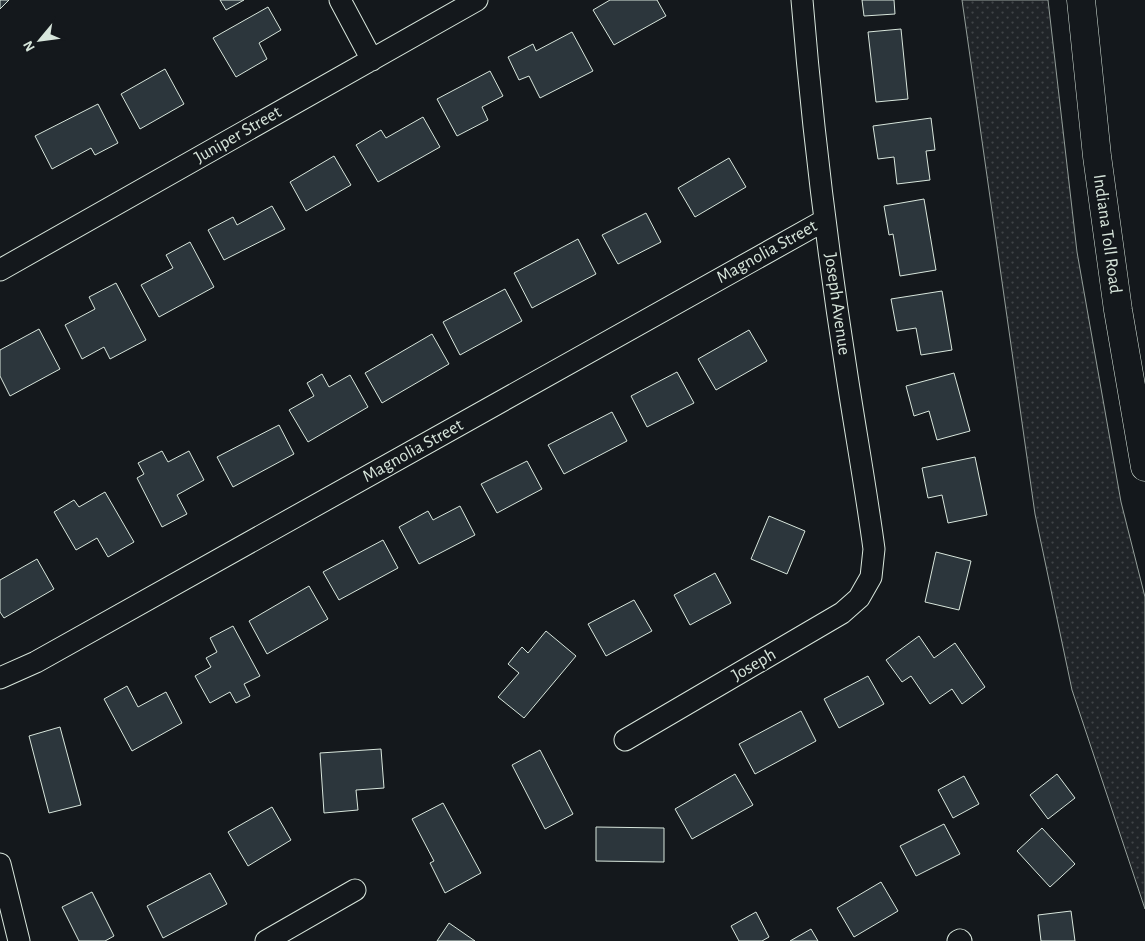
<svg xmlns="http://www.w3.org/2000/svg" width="1145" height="941" font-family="'Alegreya Sans',sans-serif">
<defs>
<pattern id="grass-dots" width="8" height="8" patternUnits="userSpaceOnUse" patternTransform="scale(1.25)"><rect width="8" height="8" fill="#202428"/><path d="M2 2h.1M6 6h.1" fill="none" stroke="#404447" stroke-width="1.8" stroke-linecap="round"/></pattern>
</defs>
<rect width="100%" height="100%" fill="#14181c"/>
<path fill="url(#grass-dots)" stroke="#939e99" d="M962 0H1048L1077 252 1121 502 1145 597V909L1072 690 1035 514Z"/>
<path fill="#2c363c" stroke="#d8e6dc" d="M0 0H9L0 9Z
M220 0H244L226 10Z
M610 0H657L666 16 614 45 593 10Z
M862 0H894L895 14 864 16Z
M268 7 281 30 259 43 267 59 236 77 213 38Z
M901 29 908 99 876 102 868 32Z
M572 32 593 71 540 98 529 76 519 80 508 57 533 44 536 51Z
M165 69 184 104 140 129 121 94Z
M490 71 503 96 482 107 488 120 457 136 437 99Z
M98 104 118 143 95 155 91 148 52 169 35 136Z
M423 117 440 147 378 182 356 145 381 130 386 138Z
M931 118 935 150 926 151 930 180 897 184 894 157 878 159 873 126Z
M334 156 351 185 306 211 290 182Z
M729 158 746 187 695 217 678 188Z
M924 199 936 270 900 276 893 234 889 235 884 206Z
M272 206 285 229 224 260 208 230 233 217 237 225Z
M646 213 661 242 618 264 602 235Z
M578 239 596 274 532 308 514 273Z
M190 242 214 287 159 317 141 285 173 268 166 255Z
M116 283 146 340 110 359 104 347 82 359 65 325 95 309 89 297Z
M505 289 522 321 460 355 443 322Z
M942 291 952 350 921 355 916 328 897 331 891 299Z
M39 329 60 369 10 396 0 376V350Z
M749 330 767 361 716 390 698 359Z
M432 334 449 364 382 403 365 373Z
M677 372 694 403 647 427 631 396Z
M954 373 970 431 937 440 929 411 914 416 906 386Z
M322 374 329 387 350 375 368 407 308 442 289 410 314 396 307 383Z
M612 412 627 441 564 474 548 445Z
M279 425 294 454 233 487 217 457Z
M162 451 168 462 189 451 204 480 177 495 187 514 162 527 137 478 144 474 138 463Z
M975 457 987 515 948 523 942 495 928 498 922 468Z
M527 461 542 489 497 513 481 484Z
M105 492 134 542 108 557 97 538 76 550 54 512 74 500 79 507Z
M460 506 475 535 419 564 399 527 428 511 433 520Z
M769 516 805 531 787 574 751 559Z
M383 540 398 568 339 600 323 572Z
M936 552 971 561 959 610 925 602Z
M37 559 54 589 4 618 0 612V580Z
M715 573 731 603 690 625 674 595Z
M309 586 328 619 267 654 249 621Z
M634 600 652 631 606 656 588 624Z
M233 626 260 676 244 684 250 696 236 703 230 692 210 703 195 676 211 667 206 658 217 652 210 638Z
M546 631 576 656 524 718 498 697 519 673 508 664 522 647 528 653Z
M919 636 934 658 955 643 985 687 962 704 952 689 930 704 911 676 902 682 886 660Z
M868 676 884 704 839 728 824 699Z
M127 686 138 707 166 692 182 723 132 751 104 699Z
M801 711 816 741 755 774 739 744Z
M60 727 81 805 49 813 29 736Z
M381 749 384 788 356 790 358 810 324 813 320 753Z
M540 750 573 814 545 829 512 765Z
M735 774 753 805 692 839 675 809Z
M1057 774 1075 798 1048 819 1030 795Z
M964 776 979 804 953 818 938 790Z
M443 803 481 873 445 893 430 863 434 861 412 819Z
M272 807 291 840 248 866 228 832Z
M944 824 960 854 916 876 900 846Z
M596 827 664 828V862L596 861Z
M1042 828 1075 864 1050 887 1017 851Z
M210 873 227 904 163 938 147 906Z
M881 882 898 911 854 937 837 908Z
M92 892 114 936 105 941H79L62 907Z
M1071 911 1075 941H1041L1038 915Z
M756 912 769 937 762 941H739L731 926Z
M449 923 475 941H437Z
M811 929 818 941H790Z"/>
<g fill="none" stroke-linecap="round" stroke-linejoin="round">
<defs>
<path id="minor" d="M340 0 372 60
M0 270 477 0
M0 678 36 662 825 220
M625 740 842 613 859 598 871 577 874 549C866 489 855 429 846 369 827 246 812 123 802 0
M0 864 19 941
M266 941 355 890
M958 941 960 940 961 941"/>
<path id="motorway" d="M1081 0 1097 156 1118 310 1145 467"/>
</defs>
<use href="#minor" stroke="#d8e6dc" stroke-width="23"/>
<use href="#motorway" stroke="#d8e6dc" stroke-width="29"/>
<use href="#minor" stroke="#14181c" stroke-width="21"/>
<use href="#motorway" stroke="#14181c" stroke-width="28"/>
</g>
<g text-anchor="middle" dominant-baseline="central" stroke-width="4" stroke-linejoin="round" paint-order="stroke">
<g font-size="18" fill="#d8e6dc" stroke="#14181c">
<text transform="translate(238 135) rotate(-30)">Juniper Street</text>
<text transform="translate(1107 234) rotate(82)">Indiana Toll Road</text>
<text transform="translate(767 252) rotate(-29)">Magnolia Street</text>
<text transform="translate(837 304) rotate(82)">Joseph Avenue</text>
<text transform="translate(413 451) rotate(-29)">Magnolia Street</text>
<text transform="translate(754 665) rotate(-30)">Joseph</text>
</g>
</g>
<g transform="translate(40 40) rotate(241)" stroke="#14181c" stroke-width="4" paint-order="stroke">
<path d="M0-4L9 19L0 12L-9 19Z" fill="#d8e6dc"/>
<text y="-8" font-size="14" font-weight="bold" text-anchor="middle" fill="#d8e6dc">N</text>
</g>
</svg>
